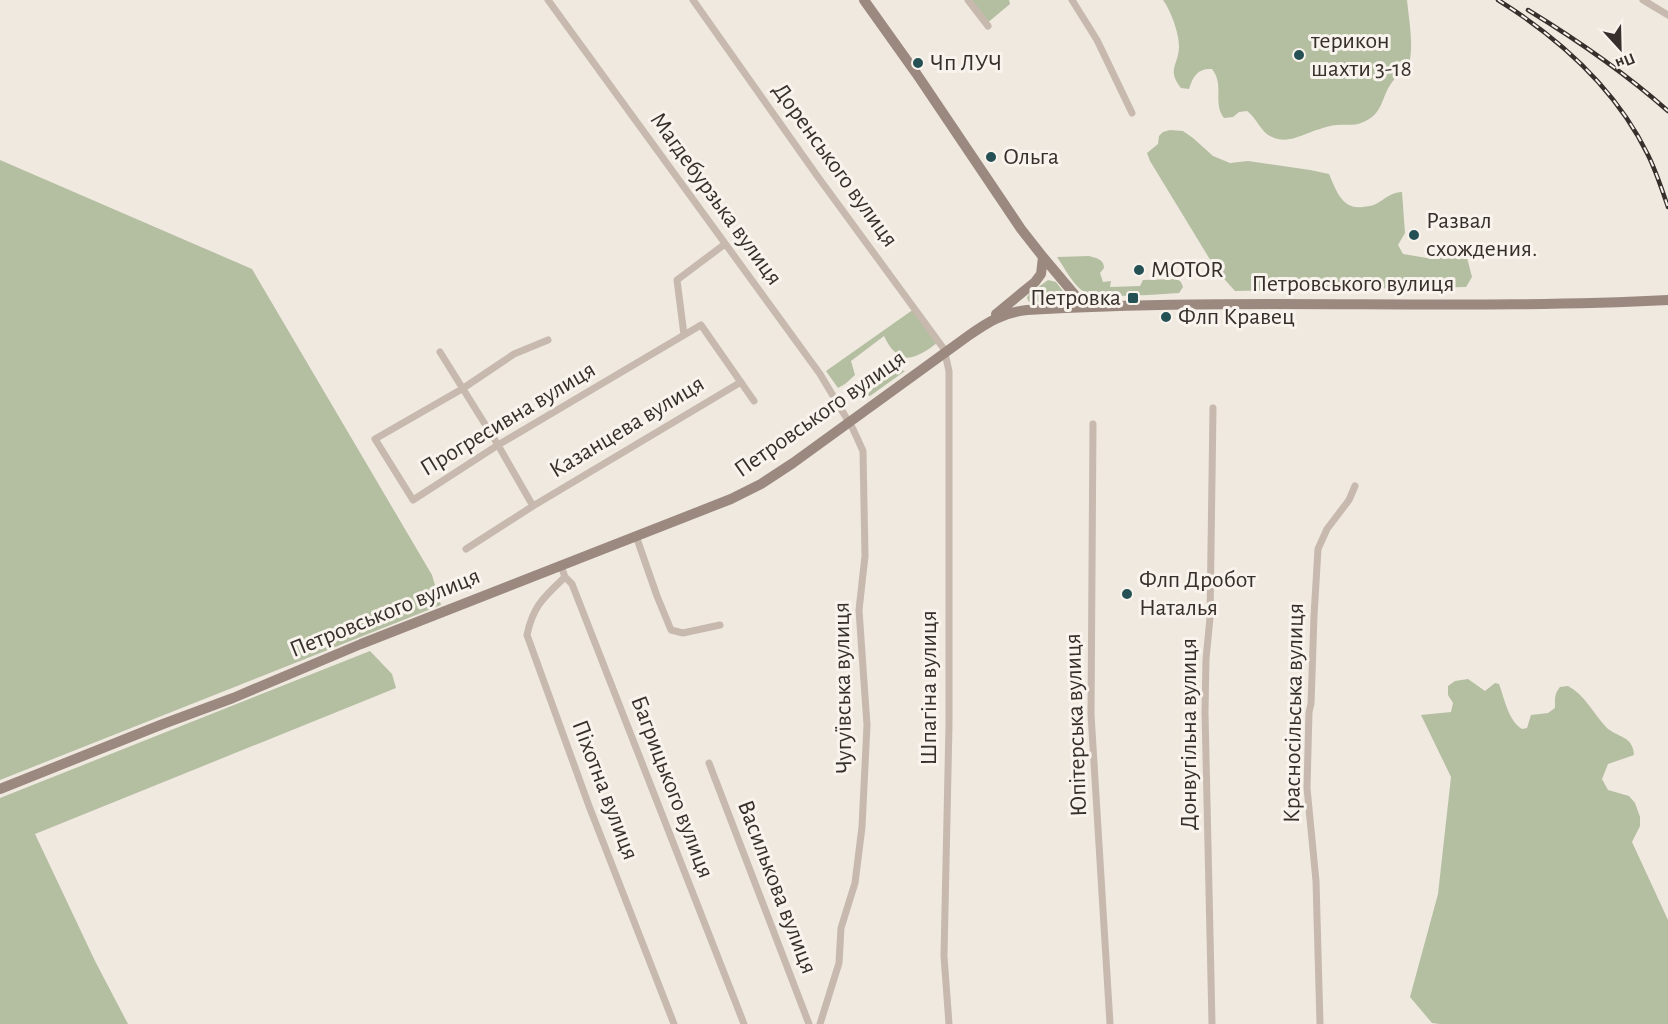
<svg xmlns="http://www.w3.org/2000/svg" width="1668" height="1024" font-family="'Alegreya Sans',sans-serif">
<rect width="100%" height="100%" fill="#f0e9e0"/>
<path fill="#b4bea1" d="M970 0H1009L1010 4 986 24Z
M1163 0H1407C1409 20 1413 40 1410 60 1408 68 1398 74 1393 81 1380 97 1385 114 1361 123 1353 126 1346 124 1338 125 1332 125 1326 127 1320 129 1304 133 1289 145 1272 137 1261 133 1257 118 1247 111L1239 112 1233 117 1224 118C1212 102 1225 86 1212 69 1198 68 1193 76 1189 89L1181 88C1166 69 1179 65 1179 46 1179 33 1171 11 1163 0Z
M1170 130 1183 131 1193 138 1213 156 1230 163 1248 161 1276 165 1310 170 1329 174C1336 190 1342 210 1363 207 1368 206 1372 206 1376 204 1387 198 1389 193 1402 192L1405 233 1398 245 1403 254 1433 259 1461 253 1466 254 1472 277 1466 287 1235 291 1217 271 1150 161 1147 153 1158 144 1159 136 1163 132Z
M0 160 252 269 432 575 441 605 0 780Z
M1089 256C1096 258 1104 259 1104 268L1100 273 1103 282 1111 281 1110 287 1140 286 1143 280 1177 279 1181 282 1183 287 1179 293C1162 294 1098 299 1086 293 1073 286 1065 268 1057 257Z
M1048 280 1056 282 1066 295 1064 301 1029 302 1027 298 1029 294Z
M914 309 937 343C926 351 907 366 895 352 890 348 887 342 884 336L851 361 855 375 845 384 838 388 826 371Z
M900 370 905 371 870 396 868 395V394C877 383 887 374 900 370Z
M370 651 392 674 396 688 35 834 95 961 128 1024H0V798Z
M1468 679 1485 691 1495 683 1499 684C1505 700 1508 720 1522 729L1527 728 1531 715 1548 713 1555 708C1555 700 1554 694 1560 687L1568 686C1585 695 1593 713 1606 727 1617 738 1633 735 1634 755L1608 764 1602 779 1608 790 1629 796 1635 803 1640 817V826L1632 842 1668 920V1024H1440L1432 1023 1410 997 1438 894 1451 777 1421 715 1451 712 1453 703 1448 695V686L1455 681Z"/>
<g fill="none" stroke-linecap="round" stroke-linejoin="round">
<path stroke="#c7b9ad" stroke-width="7" d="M548 0 820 374 853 429 863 451 865 556 859 610 867 725 862 827 855 883 841 928 839 963 820 1024
M693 0 818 177 944 349 949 371V725L944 956 949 1024
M968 0 988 26
M1072 0 1097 40 1132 113
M1643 0 1668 15
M684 335 677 280 725 244
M548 340 514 354 462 389 375 439 413 500 498 445 701 325 754 401
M440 352 498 445 533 506
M1093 424 1091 714 1110 1024
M636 536 657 596 671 630 683 633 720 625
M466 549 533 506 741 382
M561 566 565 577 572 584 744 1024
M565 577C544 597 533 606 527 635L589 806 674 1024
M709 763 809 1024
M1212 1024 1205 712 1206 659 1210 618 1213 408
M1320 1024 1316 881 1307 788 1309 712 1311 704 1314 616 1318 549 1327 529 1349 500 1355 486"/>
<path stroke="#9b897f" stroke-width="10" d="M864 0 916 73 1021 229 1043 257 1085 307
M996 314 1035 282 1041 274 1043 257
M0 789 163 724 233 698 361 644 731 499 761 484 793 463 968 336C988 322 1002 313 1027 310 1241 297 1454 311 1668 300"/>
<defs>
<path id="rail" d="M1498 0C1559 38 1616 89 1648 155 1656 171 1662 190 1668 207
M1528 10C1577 40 1624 72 1668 111"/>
</defs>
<use href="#rail" stroke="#372f2b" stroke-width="4.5"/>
<use href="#rail" stroke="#f8f3ec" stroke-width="2" stroke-dasharray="7" stroke-linecap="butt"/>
</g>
<g fill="#255054" stroke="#f8f3ec" stroke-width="2">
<circle cx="1299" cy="55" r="6"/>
<circle cx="918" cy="63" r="6"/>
<circle cx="991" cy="157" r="6"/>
<circle cx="1414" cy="235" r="6"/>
<circle cx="1139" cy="270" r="6"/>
<rect x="1127" y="292" width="12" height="12" rx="3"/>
<circle cx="1166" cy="317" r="6"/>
<circle cx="1127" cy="594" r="6"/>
</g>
<g text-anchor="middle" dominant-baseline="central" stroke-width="6" stroke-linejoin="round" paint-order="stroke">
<g font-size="24" fill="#372f2b" stroke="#f8f3ec" text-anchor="start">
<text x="1311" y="41">терикон<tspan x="1311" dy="28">шахти 3-18</tspan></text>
<text x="930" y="63">Чп ЛУЧ</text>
<text x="1003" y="157">Ольга</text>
<text x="1426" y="221">Развал<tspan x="1426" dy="28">схождения.</tspan></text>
<text x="1151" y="270">MOTOR</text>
<text x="1121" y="298" text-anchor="end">Петровка</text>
<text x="1178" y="317">Флп Кравец</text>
<text x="1139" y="580">Флп Дробот<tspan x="1139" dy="28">Наталья</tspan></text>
</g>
<g font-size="24" fill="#372f2b" stroke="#f8f3ec">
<text transform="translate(835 165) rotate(54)">Доренського вулиця</text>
<text transform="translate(716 199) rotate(54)">Магдебурзька вулиця</text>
<text x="1353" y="284">Петровського вулиця</text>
<text transform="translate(820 414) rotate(-35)">Петровського вулиця</text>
<text transform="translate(508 419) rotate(-31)">Прогресивна вулиця</text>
<text transform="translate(627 427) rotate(-31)">Казанцева вулиця</text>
<text transform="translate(385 613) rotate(-22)">Петровського вулиця</text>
<text transform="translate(843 688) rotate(-91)">Чугуївська вулиця</text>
<text transform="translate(929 688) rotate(-90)">Шпагіна вулиця</text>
<text transform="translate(1294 713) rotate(-89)">Красносільська вулиця</text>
<text transform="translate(1076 725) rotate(-92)">Юпітерська вулиця</text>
<text transform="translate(1189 734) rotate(-90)">Донвугільна вулиця</text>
<text transform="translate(672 787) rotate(69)">Багрицького вулиця</text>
<text transform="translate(605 790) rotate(69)">Піхотна вулиця</text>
<text transform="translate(777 887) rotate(69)">Василькова вулиця</text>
</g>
</g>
<g transform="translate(1620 48) rotate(158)" stroke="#f8f3ec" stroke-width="4.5" paint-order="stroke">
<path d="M0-4.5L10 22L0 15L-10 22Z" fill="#372f2b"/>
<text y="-9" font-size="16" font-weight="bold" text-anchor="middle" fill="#372f2b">Пн</text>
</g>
</svg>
